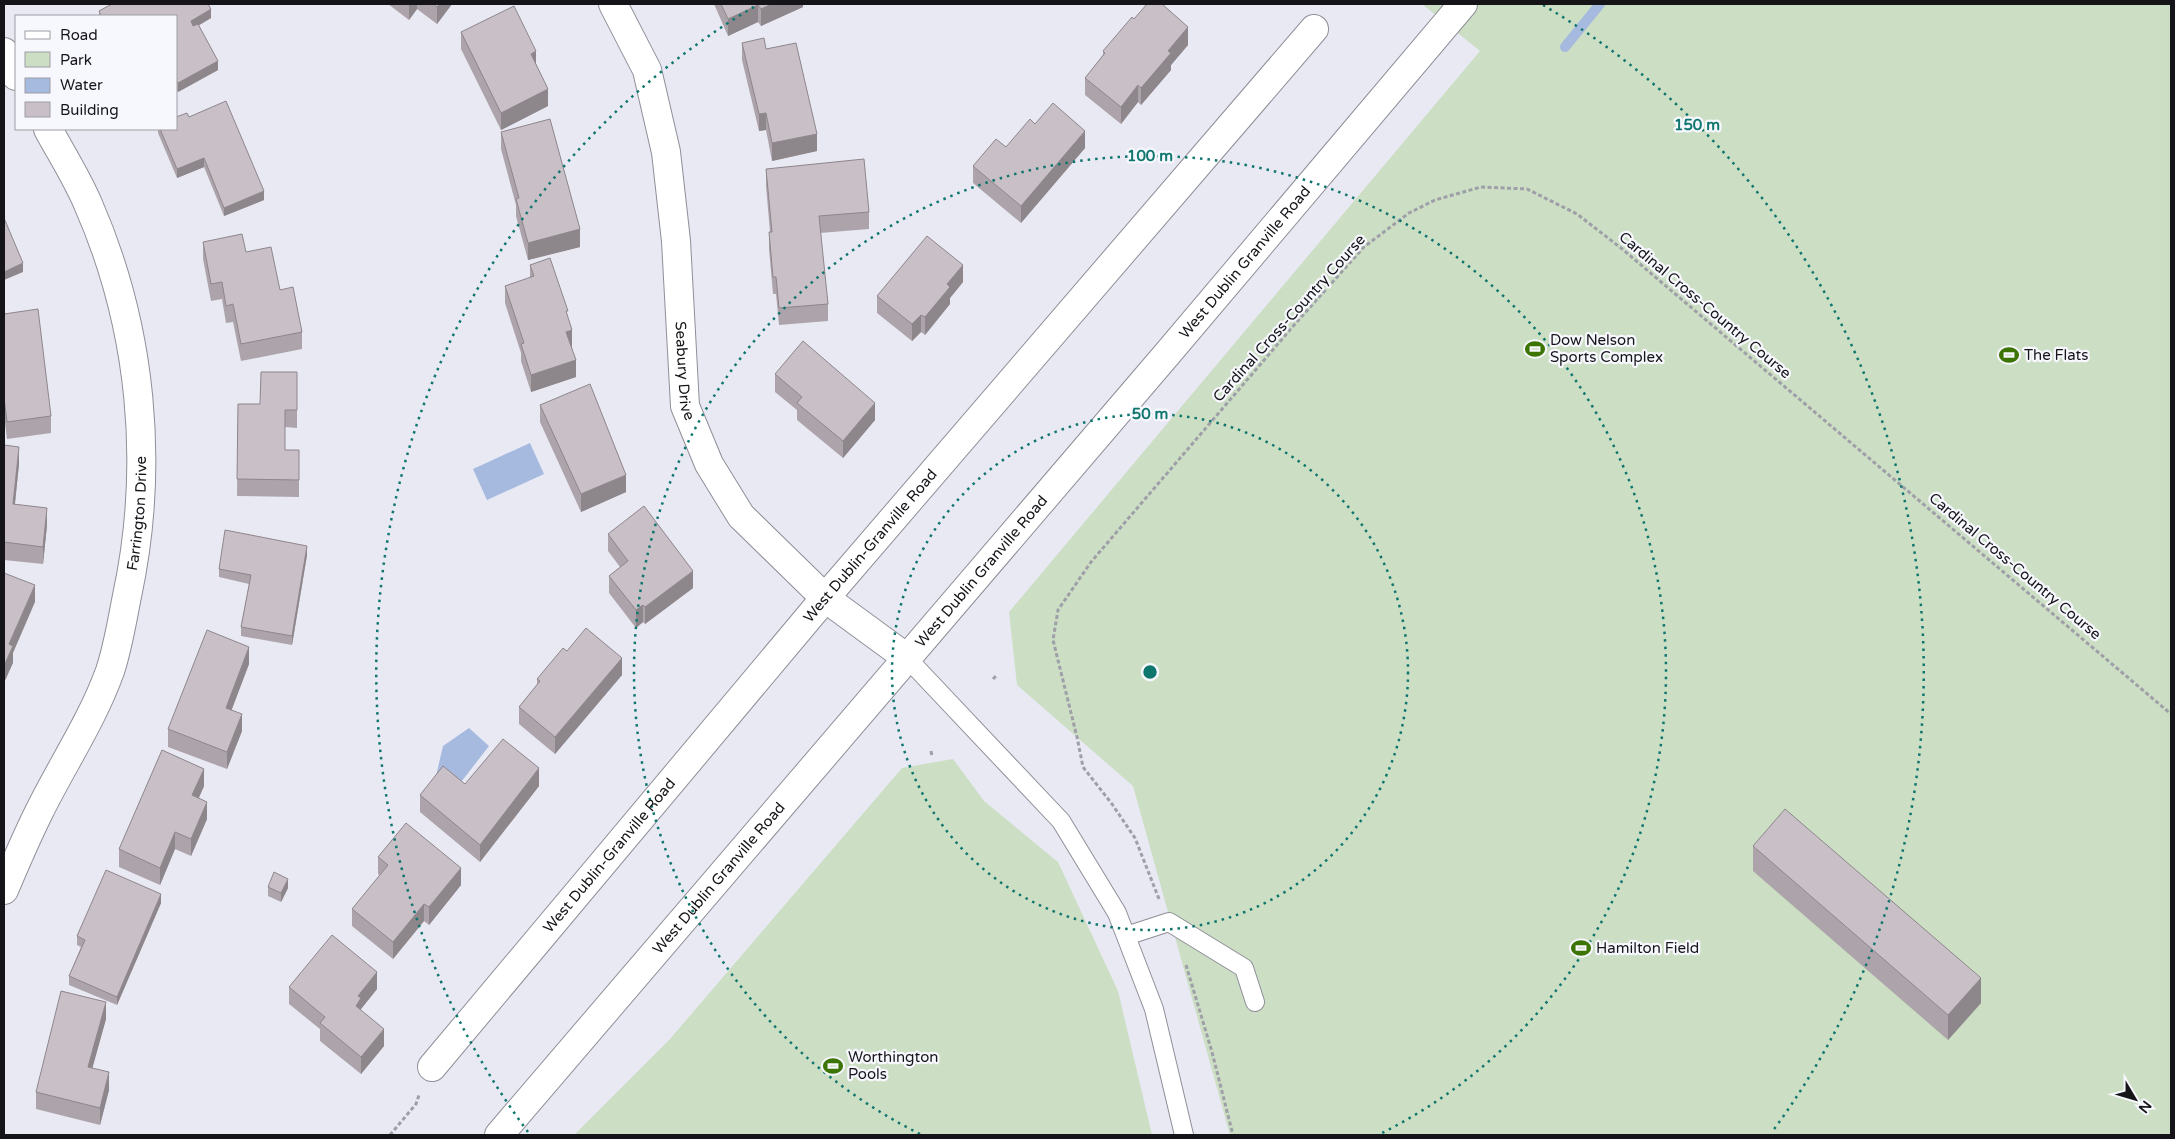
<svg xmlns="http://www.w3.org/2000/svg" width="2175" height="1139" font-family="'Varela Round',sans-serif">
<rect width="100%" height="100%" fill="#e9e9f4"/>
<path fill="#ccdec4" d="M1422 4H2171V1135H1230L1133 786 1017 685 1009 612 1480 51Z
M953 759 984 801 1058 862 1118 991 1152 1135H574L670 1039 902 768Z"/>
<path fill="#a6badf" d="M530 443 544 474 487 500 473 469Z
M469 728 489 746 458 786 436 776 443 746Z"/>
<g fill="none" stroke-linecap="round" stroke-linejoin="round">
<path stroke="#a6badf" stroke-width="10" d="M1565 47 1600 4"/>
<defs>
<path id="lane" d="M907 658 1061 821 1117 913 1154 1009 1184 1135
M1126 936 1169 922 1244 968 1255 1002"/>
<g id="street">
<path id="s1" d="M613 4 647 70 666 152 676 241 685 406 709 464 741 516 825 598 907 658"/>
<path d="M4 52 16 76"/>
<path id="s2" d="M4 890C15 864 26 838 39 812 62 765 92 721 110 671 118 647 122 621 127 596 155 465 142 327 88 204 77 178 61 153 48 129"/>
<path id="s3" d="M432 1067 825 598 1314 29"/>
</g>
<g id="primary">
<path id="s4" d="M499 1135 1168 353 1463 4"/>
</g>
</defs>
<use href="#lane" stroke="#8f8f99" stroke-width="20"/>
<use href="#street" stroke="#8f8f99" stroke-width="30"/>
<use href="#primary" stroke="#8f8f99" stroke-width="30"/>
<path stroke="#9f9fa8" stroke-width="3" stroke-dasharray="4 2.5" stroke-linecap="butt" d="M993 679 996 676
M931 751 932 756
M1159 899 1135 838 1112 804 1083 767 1077 737 1053 640 1058 610 1091 562 1295 324 1364 247 1409 213 1435 200 1481 187 1527 189 1577 214 1621 248 2171 714
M1186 965 1212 1052 1233 1135
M390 1135 416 1104 419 1095"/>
<use href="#lane" stroke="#fff" stroke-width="18"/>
<use href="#street" stroke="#fff" stroke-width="28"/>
<use href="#primary" stroke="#fff" stroke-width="28"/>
</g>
<path fill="#ada4ab" d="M388 4H452L437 24 417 9 409 20Z
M714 4H803V7L761 26 758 22 728 36Z
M99 11 211 18 199 25 218 70 178 92 176 89V16H99Z
M1134 19 1188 45 1171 65V70L1141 105 1138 102 1121 124 1085 95V78L1103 55V51Z
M461 32 536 66 548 106 501 130 461 49Z
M742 43 817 151 772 161 766 130 759 131 742 60Z
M189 117 264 200 224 216 204 167 177 178 158 133V129H176Z
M1035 124 1085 148 1021 223 973 183V166L1006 147Z
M501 132 580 247 528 260 516 216V205L501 149Z
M766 169 869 212V229L820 233 828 304V321L779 325 776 294H773L769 249V232H770L766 186Z
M203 242 246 252 280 290 302 332V349L241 361 233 322 226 323 222 299 211 301 203 259Z
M530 265 568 318 576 377 531 392 521 361V353L505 303V286L530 278Z
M963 282 950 298V304L925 335 921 332 912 341 877 313V296Z
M4 314 51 416V433L7 439 4 415Z
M297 372V428L285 427V450H299V497L237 496 238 404H260Z
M775 374 875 420 843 458 797 420V410L775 392Z
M540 405 626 492 581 512 540 422Z
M4 445 19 464 15 504 47 525 43 564 4 560Z
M608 534 693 588 645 624 643 622 636 628 609 593V576L620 567 608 551Z
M307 555 292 645 241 636V627L249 584 219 577V569Z
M567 651 622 675 555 754 519 724V707L537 685V679Z
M249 664 231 710 242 731 227 769 168 747V729Z
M465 784 539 786 480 862 420 812V795Z
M204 786 199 798 207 819 191 856 175 849 160 885 119 867V849Z
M1753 846 1981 1003 1948 1040 1753 871Z
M378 857 461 885 429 925 424 921 393 959 352 926V909L380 875 378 874Z
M268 887 288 888 281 902 268 896Z
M161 903 117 1005 69 985V976L81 947 77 945V936Z
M289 987 377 989 361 1009V1010L384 1046 361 1074 320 1041V1029L289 1004Z
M106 1019 92 1068 109 1090 100 1125 36 1109V1092Z"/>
<path fill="#8d868b" d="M409 4H417V9L409 20Z
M440 4H452L437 24V7Z
M772 4H803V7L761 26V9Z
M758 5V22L728 36V19Z
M211 9V18L191 30V21Z
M1188 27V45L1171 65V70L1141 105V88L1168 51Z
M536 51V69L531 54Z
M218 61V70L178 92V83Z
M1138 85V102L1121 124V107Z
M548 89V106L501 130V113Z
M766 113V130L759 131V114Z
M1085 131V148L1021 223V206Z
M817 134V151L772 161V143Z
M204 158V167L177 178V169Z
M264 191V200L224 216V208Z
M580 229V247L528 260V243Z
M23 263V272L4 280V272Z
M963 265V282L950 298V304L925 335V317L947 284Z
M921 315V332L912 341V324Z
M572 330V347L566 349V332Z
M576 360V377L531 392V375Z
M875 403V420L843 458V441Z
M19 447V464L13 521V504Z
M626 475V492L581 512V494Z
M47 508V525L43 564V547Z
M307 546V555L292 645V636Z
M693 571V588L645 624V607Z
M35 585V602L13 653V663L4 683V666L9 644Z
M643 605V622L636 628V610Z
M249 647V664L226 725V708Z
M622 658V675L555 754V737Z
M242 714V731L227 769V752Z
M539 768V786L480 862V845Z
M204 769V786L192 812V795Z
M207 802V819L191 856V839Z
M175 832V849L160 885V868Z
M461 868V885L429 925V907Z
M288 879V888L281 902V893Z
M161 894V903L117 1005V997Z
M424 904V921L393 959V942Z
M377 972V989L361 1009V1016L356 1006 358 996Z
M1981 978V1003L1948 1040V1015Z
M106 1002V1019L88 1084V1067Z
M384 1029V1046L361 1074V1057Z
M109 1072V1090L100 1125V1108Z"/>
<path fill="#c9bfc7" stroke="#8d868b" d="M112 4H208L211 9 191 21 193 26 198 24 218 61 178 83 176 80V16H101L99 11Z
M434 4H440L437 7Z
M721 4H772L761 9 758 5 728 19Z
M1147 4H1162L1188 27 1168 51 1171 53 1141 88 1138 85 1121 107 1085 78 1105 53 1103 51 1132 17 1134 19Z
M514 6 536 51 531 54 548 89 501 113 461 32Z
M764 38 766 49 796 43 817 134 772 143 766 113 759 114 742 43Z
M226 101 264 191 224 208 204 158 177 169 160 129H176V117L187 113 189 117Z
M1053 103 1085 131 1021 206 973 166 996 139 1006 147 1030 119 1035 124Z
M550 119 580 229 528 243 516 199 519 198 501 132Z
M864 159 869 212 819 216 828 304 779 308 776 277H773L769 232H772L766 169Z
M4 218 23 263 4 272Z
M242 234 246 252 271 247 280 290 293 287 302 332 241 344 233 304 226 306 222 282 211 284 203 242Z
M927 236 963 265 947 284 950 287 925 317 921 315 912 324 877 296Z
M550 258 568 311H566L572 330 566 332 576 360 531 375 521 344 524 343 505 286 534 276 530 265Z
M38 309 51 416 7 422 4 398V314Z
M803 341 875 403 843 441 797 403 802 397 775 374Z
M261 372H297V410H285V450H299V480L237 479 238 404H260Z
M590 384 626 475 581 494 540 405Z
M4 445 19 447 13 504 47 508 43 547 4 542Z
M644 506 693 571 645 607 643 605 636 610 609 576 628 561 608 534Z
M225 530 307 546 292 636 241 627 251 575 219 569Z
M4 573 35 585 9 644 13 646 4 666Z
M586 628 622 658 555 737 519 707 540 681 537 679 563 648 567 651Z
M207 630 249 647 226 708 242 714 227 752 168 729Z
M503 739 539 768 480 845 420 795 443 766 465 784Z
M162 750 204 769 192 795 207 802 191 839 175 832 160 868 119 849Z
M1785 809 1981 978 1948 1015 1753 846Z
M406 823 461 868 429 907 424 904 393 942 352 909 388 865 378 857Z
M106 870 161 894 117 997 69 976 85 940 77 936Z
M274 872 288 879 281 893 268 887Z
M332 935 377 972 358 996 361 998 356 1006 384 1029 361 1057 320 1023 325 1017 289 987Z
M61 991 106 1002 88 1067 109 1072 100 1108 36 1092Z"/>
<g fill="none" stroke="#0f766e" stroke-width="2.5" stroke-dasharray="2.5 5">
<circle cx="1150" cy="672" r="258"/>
<path d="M920 1134A516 516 0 1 1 1380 1134"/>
<path d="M528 1132A774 774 0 0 1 757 5M1543 5A774 774 0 0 1 1772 1132"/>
</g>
<defs>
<symbol id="stadium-bare" viewBox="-9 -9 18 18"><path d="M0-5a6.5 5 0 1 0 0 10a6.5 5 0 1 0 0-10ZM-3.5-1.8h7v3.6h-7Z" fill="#3d7505" stroke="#f7f7fe" stroke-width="2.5" paint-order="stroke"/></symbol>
</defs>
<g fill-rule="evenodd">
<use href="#stadium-bare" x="1521" y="335" width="28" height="28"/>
<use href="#stadium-bare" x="1995" y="341" width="28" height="28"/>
<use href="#stadium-bare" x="1567" y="934" width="28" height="28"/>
<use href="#stadium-bare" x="819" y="1052" width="28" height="28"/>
</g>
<g text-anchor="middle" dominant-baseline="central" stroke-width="4.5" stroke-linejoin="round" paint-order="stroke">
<g font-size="15" fill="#151519" stroke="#f7f7fe">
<text stroke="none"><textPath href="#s4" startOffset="1148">West Dublin Granville Road</textPath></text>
<text transform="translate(1705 305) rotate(40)">Cardinal Cross-Country Course</text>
<text transform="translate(1289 318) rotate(-48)">Cardinal Cross-Country Course</text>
<text stroke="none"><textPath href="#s1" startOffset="378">Seabury Drive</textPath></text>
<text stroke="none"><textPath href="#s2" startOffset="404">Farrington Drive</textPath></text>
<text stroke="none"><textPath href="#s3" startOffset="681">West Dublin-Granville Road</textPath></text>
<text transform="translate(2015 566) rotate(40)">Cardinal Cross-Country Course</text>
<text stroke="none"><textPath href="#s4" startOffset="742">West Dublin Granville Road</textPath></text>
<text stroke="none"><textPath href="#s3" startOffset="276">West Dublin-Granville Road</textPath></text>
<text stroke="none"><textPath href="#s4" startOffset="338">West Dublin Granville Road</textPath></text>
</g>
<g font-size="15" fill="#151519" stroke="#f7f7fe" text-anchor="start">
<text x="1550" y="340">Dow Nelson<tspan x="1550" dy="17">Sports Complex</tspan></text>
<text x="2024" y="355">The Flats</text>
<text x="1596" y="948">Hamilton Field</text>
<text x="848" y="1057">Worthington<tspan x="848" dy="17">Pools</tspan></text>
</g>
</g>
<circle cx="1150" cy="672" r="8" fill="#0f766e" stroke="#f7f7fe" stroke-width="2.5"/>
<g font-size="15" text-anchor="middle" font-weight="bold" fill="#0f766e" stroke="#f7f7fe" stroke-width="4.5" stroke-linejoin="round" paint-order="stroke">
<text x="1697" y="130">150 m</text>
<text x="1150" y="161">100 m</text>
<text x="1150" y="419">50 m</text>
</g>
<rect width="2175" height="1139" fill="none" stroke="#151519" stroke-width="10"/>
<rect x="15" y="15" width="162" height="115" fill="#f7f7fe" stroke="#9d9da2"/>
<rect x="25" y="31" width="25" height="8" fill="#ffffff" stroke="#9d9da2"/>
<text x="60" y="40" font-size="15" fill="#151519">Road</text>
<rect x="25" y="52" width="25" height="15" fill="#ccdec4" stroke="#9d9da2"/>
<text x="60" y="65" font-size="15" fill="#151519">Park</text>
<rect x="25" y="78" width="25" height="15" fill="#a6badf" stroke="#9d9da2"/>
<text x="60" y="90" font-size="15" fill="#151519">Water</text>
<rect x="25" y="102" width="25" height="15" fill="#c9bfc7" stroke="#9d9da2"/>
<text x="60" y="115" font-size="15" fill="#151519">Building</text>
<g transform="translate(2135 1099) rotate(128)" stroke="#f7f7fe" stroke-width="4" paint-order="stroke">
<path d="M0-4L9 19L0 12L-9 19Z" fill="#151519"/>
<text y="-8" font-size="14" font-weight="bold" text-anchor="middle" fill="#151519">N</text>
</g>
</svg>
